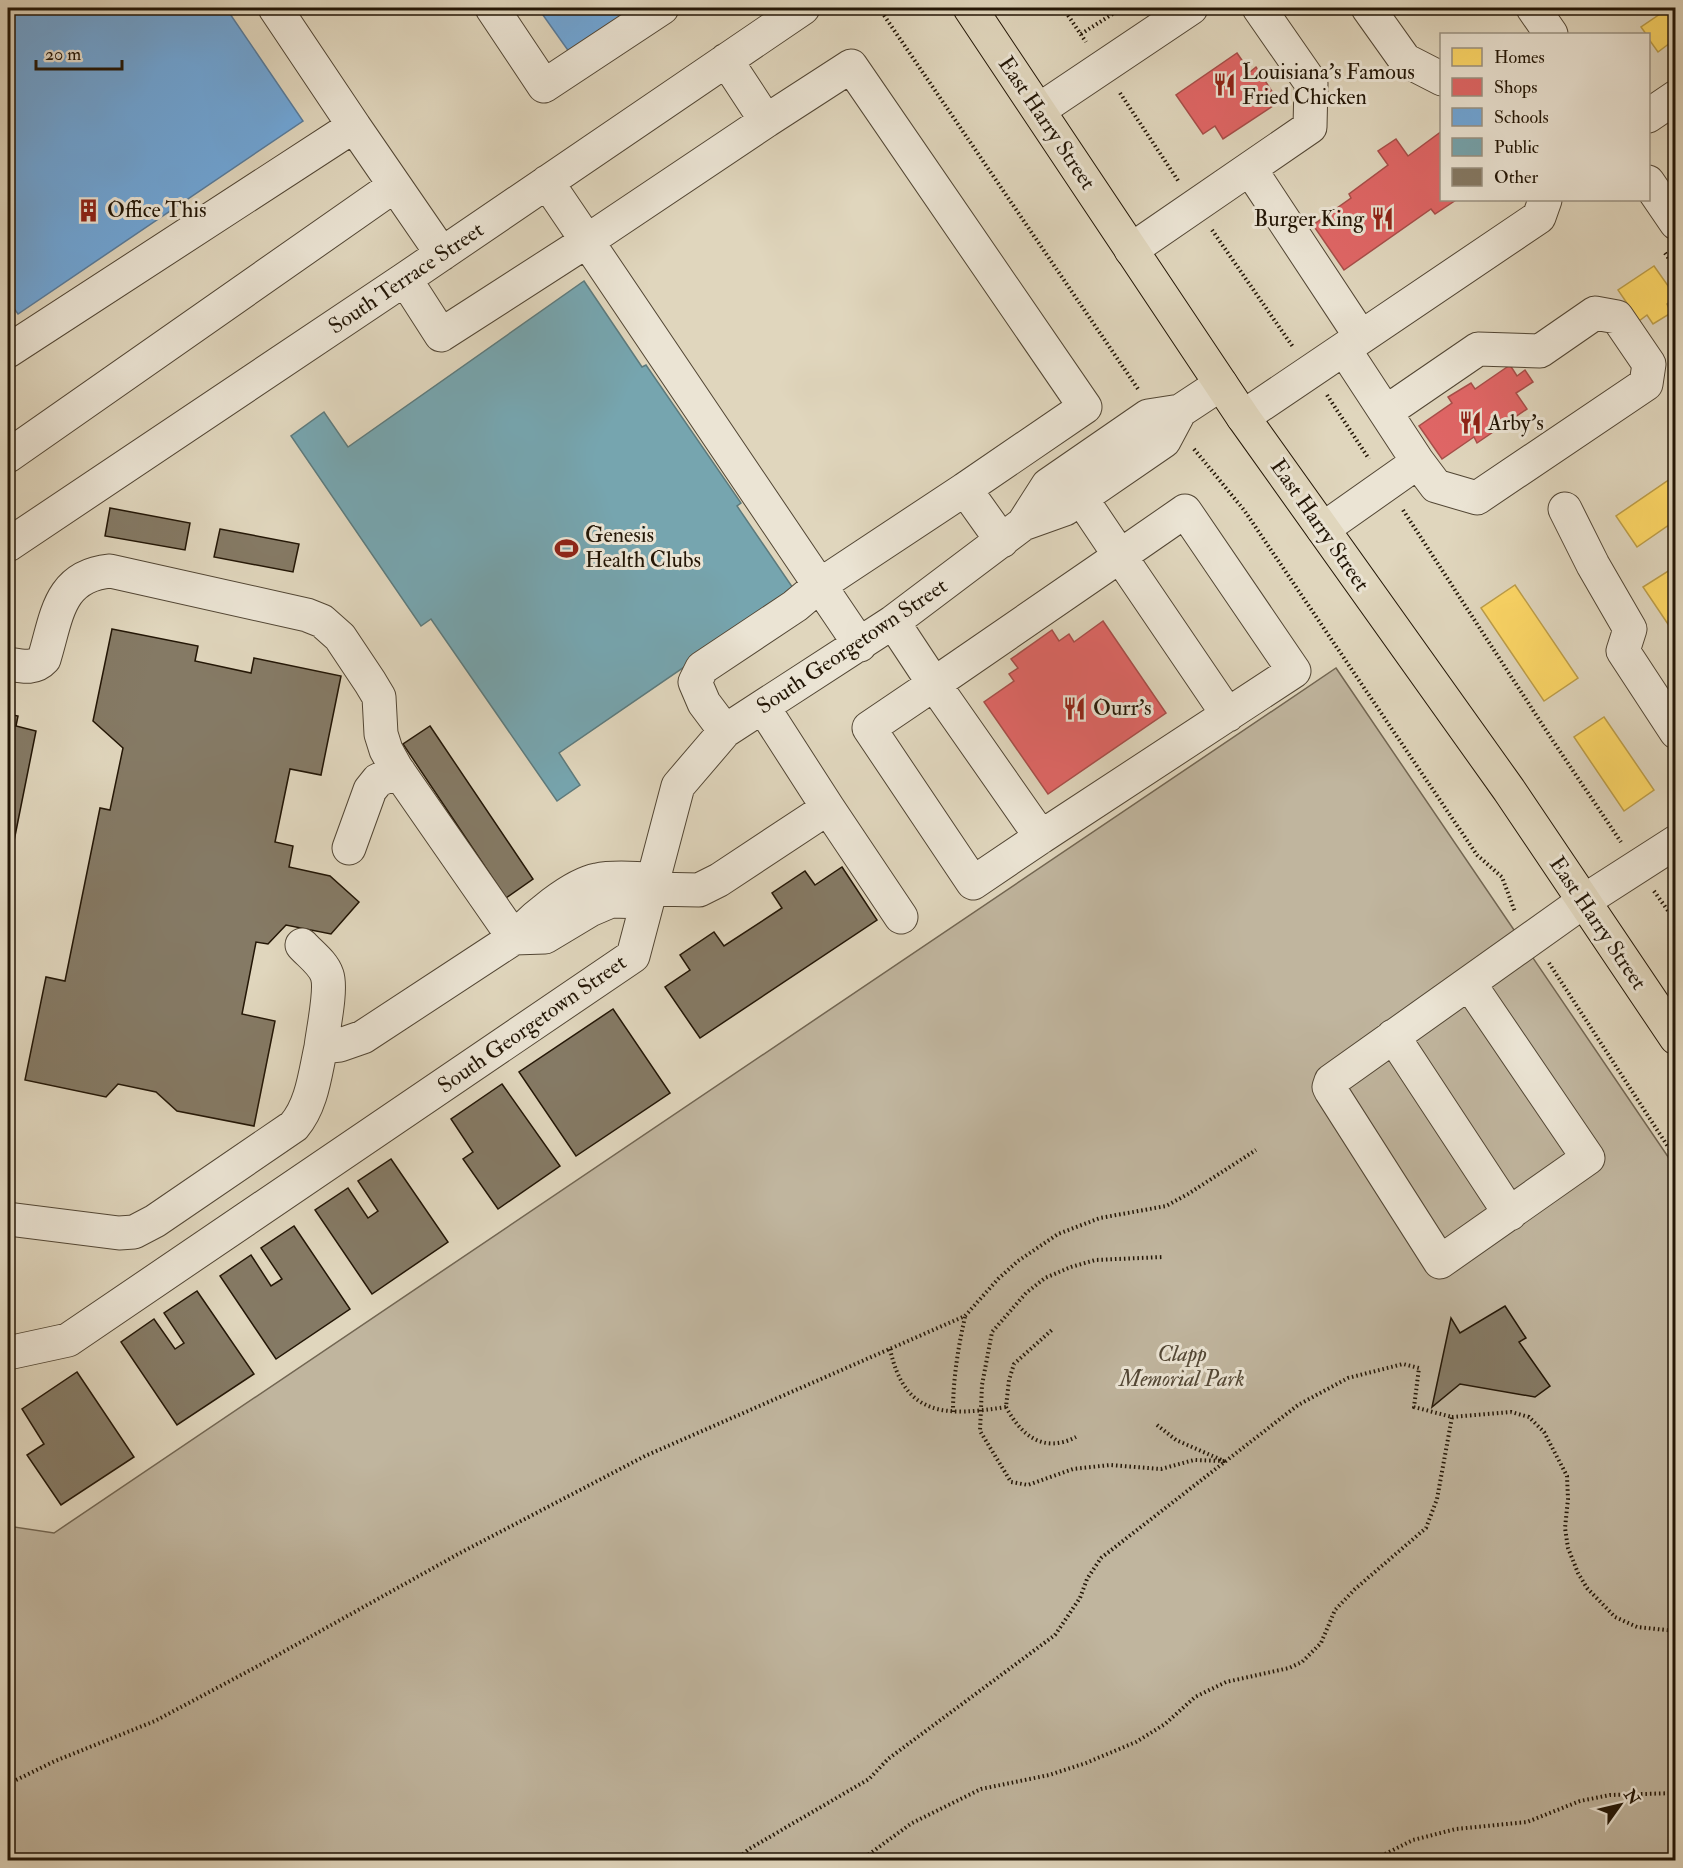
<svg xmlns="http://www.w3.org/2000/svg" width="1683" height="1868" font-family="'IM FELL Double Pica',serif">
<rect width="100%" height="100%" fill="#e0d6bd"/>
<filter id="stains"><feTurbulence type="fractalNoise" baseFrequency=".00333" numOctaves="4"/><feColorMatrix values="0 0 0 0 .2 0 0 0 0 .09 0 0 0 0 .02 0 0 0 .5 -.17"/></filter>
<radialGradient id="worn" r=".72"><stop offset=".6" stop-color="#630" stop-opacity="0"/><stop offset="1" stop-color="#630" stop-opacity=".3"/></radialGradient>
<path fill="#c0b59e" stroke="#726652" stroke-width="1.5" d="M1336 668 1675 1167V1860H8V1526L54 1533Z"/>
<path fill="#ffd966" stroke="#bd9e49" stroke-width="1.5" d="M1669 8H1673L1676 11V51L1670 43 1658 52 1648 38V34H1646L1641 27Z
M1654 266 1676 297 1667 304 1671 313 1653 324 1647 315 1639 321 1618 290Z
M1676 475V520L1637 547 1616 516Z
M1676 566V636L1643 587Z
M1515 585 1578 678 1544 701 1481 608Z
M1604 717 1654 790 1624 811 1574 737Z"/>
<path fill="#e06666" stroke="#a74e49" stroke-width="1.5" d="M1237 53 1250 72 1256 67 1279 102 1223 139 1215 126 1203 134 1176 95Z
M1442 131V200H1456L1435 214 1431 209 1344 270 1313 225 1351 198 1349 194 1388 165 1378 151 1396 139 1408 156Z
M1510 365 1517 376 1525 370 1533 382 1516 393 1527 409 1477 443 1474 437 1442 459 1419 426 1452 403 1448 397 1471 383 1475 389Z
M1103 621 1166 713 1048 794 984 702 1014 681 1009 674 1018 668 1011 659 1052 630 1059 641 1069 634 1074 642Z"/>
<path fill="#6fa8dc" stroke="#587c9c" stroke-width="1.5" d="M8 8H226L303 121 18 314 8 300Z
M538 8H643L572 56Z"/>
<path fill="#76a5af" stroke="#5d7a7c" stroke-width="1.5" d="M584 281 642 367 646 365 741 503 737 506 795 591 559 753 580 785 557 801 431 619 421 626 291 436 324 412 348 447Z"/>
<path fill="#857a65" stroke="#231606" stroke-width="1.5" d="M110 508 190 523 185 550 105 536Z
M220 529 299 544 293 572 214 557Z
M112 629 198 646 195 661 251 673 254 658 341 676 321 775 290 769 275 842 293 846 289 867 330 876 359 902 331 934 286 925 268 944 256 942 242 1014 275 1021 254 1126 177 1111 156 1092 118 1084 106 1097 25 1080 46 977 65 981 100 808 110 810 123 748 93 721Z
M8 714 18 716 16 726 36 731 8 871Z
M430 726 533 879 506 898 403 744Z
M842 867 877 920 700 1038 665 987 690 970 680 955 714 932 724 946 782 908 772 893 805 871 815 885Z
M613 1009 670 1093 576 1156 519 1072Z
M502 1084 560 1166 498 1209 463 1159 473 1152 451 1119Z
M391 1159 448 1242 372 1294 315 1210 348 1188 368 1218 378 1211 358 1181Z
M294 1226 350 1309 276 1359 220 1276 251 1255 271 1286 282 1279 261 1248Z
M197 1291 254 1374 177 1425 121 1342 154 1319 175 1349 184 1343 164 1313Z
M1505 1306 1526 1338 1519 1342 1550 1386 1535 1397 1460 1384 1432 1407 1451 1318 1460 1333Z
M77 1372 134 1457 61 1505 27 1455 44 1444 22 1409Z"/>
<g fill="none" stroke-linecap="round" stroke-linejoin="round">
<defs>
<path id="minor" d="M492 8 544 86 662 8
M1368 8 1405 60 1442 79
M1533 8 1551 34
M1039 110 1191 8
M1648 116 1676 97
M766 121 851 66 1085 407 965 489
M354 126 442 254
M1250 169 1361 337
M547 182 587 241 766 121 726 60
M1648 182 1676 223
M1131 250 1310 127 1311 83 1259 8
M405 279 441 335 587 241 860 645
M8 351 354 126 275 8
M1386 412 1478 349 1540 351 1595 313 1617 317 1649 364 1646 384 1477 498 1436 486 1418 462
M1243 417 1539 217 1545 200
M8 456 394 186
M1565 509 1593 565 1630 629 1623 651 1676 732
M1023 524 1048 485 1148 416 1180 411 1221 384
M1323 529 1418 462 1344 349
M8 545 405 279 803 8
M893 622 934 684 1120 556 1081 498
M8 664C21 666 34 670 44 659 57 617 58 576 110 571L307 615 322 621 340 637 370 682 379 697 381 734 386 750 396 768 514 938 363 1037 340 1045 321 1047C315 1074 312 1105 294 1126L155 1221 134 1232 119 1233 8 1219
M725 731 704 703 695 682 702 668 795 606 820 585 965 489 1002 541
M828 808 901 917
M1041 837 973 883 869 728 934 684 1041 837 1294 671 1185 511 1120 556 1228 715
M349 848 370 790 378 780 399 772
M651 889 699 890 719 880 828 808 763 707
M647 902 611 901 590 910 545 937 514 938C532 919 571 885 597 880 615 876 635 879 653 879
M302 945C310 954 323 963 327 975 332 989 323 1030 321 1047
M1469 983 1588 1158 1440 1262 1331 1091 1329 1087 1331 1081 1584 901 1676 842
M1393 1036 1510 1214
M8 1353 68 1340 633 956 678 786 725 731 893 622 1023 524 1065 509 1164 441 1180 411"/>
<path id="major" d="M970 8 1243 417 1509 790 1676 1038"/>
</defs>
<use href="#minor" stroke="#524634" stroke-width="35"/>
<use href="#major" stroke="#231606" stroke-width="35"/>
<path stroke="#231606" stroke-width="4" stroke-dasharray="1.5 3" stroke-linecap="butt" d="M879 8 1138 389
M1063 8 1086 42
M1081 34 1122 8
M1120 93 1179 182
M1212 230 1293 347
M1665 253 1676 269
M1327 395 1369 459
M1194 449 1244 510 1477 855 1502 877 1515 912
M1403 510 1553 741 1621 842
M1654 891 1676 922
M1549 963 1676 1159
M890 1349C905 1418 947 1416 1006 1407L1009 1380 1014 1364 1053 1329
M1006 1407C1021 1435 1043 1454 1076 1437
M953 1412C953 1379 958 1348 965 1317
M1452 1417 1511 1412 1529 1417 1544 1432 1567 1476 1568 1499 1565 1528 1568 1548 1578 1573 1587 1588 1615 1617 1637 1627 1676 1631
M1157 1425 1176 1440 1224 1461 1194 1460 1161 1469 1110 1465 1073 1469 1028 1485 1011 1482 980 1431 982 1385 992 1332 1026 1293 1045 1278 1071 1267 1095 1260 1163 1257
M8 1784 55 1761 155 1721 258 1666 460 1553 645 1456 965 1316 998 1279 1018 1261 1058 1234 1100 1218 1166 1206 1188 1194 1256 1150
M736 1860 749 1849 869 1779 888 1759 1055 1635 1080 1598 1087 1579 1101 1558 1298 1405 1348 1378 1403 1364 1419 1368 1414 1407 1452 1417 1437 1499 1426 1528 1355 1589 1335 1610 1321 1643 1302 1662 1289 1668 1226 1682 1195 1697 1165 1724 1136 1742 1086 1763 1049 1775 981 1789 912 1823 861 1860
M1373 1860 1413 1840 1456 1829 1527 1822 1580 1801 1610 1795 1676 1793"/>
<use href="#minor" stroke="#ebe4d4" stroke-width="33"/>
<use href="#major" stroke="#e0d6bd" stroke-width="33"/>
</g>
<defs>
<symbol id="restaurant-bare" viewBox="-9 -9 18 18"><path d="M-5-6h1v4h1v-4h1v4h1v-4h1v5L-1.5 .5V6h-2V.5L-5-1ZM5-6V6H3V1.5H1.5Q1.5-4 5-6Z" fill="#8f2418" stroke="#ebe4d4" stroke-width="2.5" paint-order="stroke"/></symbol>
<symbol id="building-bare" viewBox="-9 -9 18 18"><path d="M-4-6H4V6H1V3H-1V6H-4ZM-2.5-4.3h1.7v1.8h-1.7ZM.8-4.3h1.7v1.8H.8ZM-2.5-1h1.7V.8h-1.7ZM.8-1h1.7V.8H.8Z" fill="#8f2418" stroke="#ebe4d4" stroke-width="2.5" paint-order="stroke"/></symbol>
<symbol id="stadium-bare" viewBox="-9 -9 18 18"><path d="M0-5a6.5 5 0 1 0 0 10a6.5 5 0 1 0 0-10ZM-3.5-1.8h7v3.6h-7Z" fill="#8f2418" stroke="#ebe4d4" stroke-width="2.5" paint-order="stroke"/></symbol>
</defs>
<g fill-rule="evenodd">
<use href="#restaurant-bare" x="1208" y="68" width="33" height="33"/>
<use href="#building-bare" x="72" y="194" width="33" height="33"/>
<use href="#restaurant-bare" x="1366" y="202" width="33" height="33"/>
<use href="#restaurant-bare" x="1454" y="406" width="33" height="33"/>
<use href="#stadium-bare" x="550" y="532" width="33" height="33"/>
<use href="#restaurant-bare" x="1058" y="692" width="33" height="33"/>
</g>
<g text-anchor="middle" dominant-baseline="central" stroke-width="6" stroke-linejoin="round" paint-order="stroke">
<g font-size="22" fill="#231606" stroke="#ebe4d4" text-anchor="start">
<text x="1242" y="72">Louisiana's Famous<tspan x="1242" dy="25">Fried Chicken</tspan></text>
<text x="107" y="210">Office This</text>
<text x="1364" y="219" text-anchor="end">Burger King</text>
<text x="1488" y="423">Arby's</text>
<text x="585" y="535">Genesis<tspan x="585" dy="25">Health Clubs</tspan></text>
<text x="1093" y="708">Ourr's</text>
</g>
<g font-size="22" fill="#231606" stroke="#ebe4d4">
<text transform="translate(1047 123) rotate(56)">East Harry Street</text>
<text transform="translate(406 278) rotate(-34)">South Terrace Street</text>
<text transform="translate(1320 525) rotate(55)">East Harry Street</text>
<text transform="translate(852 646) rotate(-34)">South Georgetown Street</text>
<text transform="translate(1598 923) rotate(56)">East Harry Street</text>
<text transform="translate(532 1024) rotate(-35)">South Georgetown Street</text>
</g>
<g font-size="22" font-style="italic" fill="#524634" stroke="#ebe4d4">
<text x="1182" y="1354">Clapp<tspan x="1182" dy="25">Memorial Park</tspan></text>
</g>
</g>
<rect width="1683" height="1868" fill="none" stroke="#e0d6bd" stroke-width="30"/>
<rect x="9" y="9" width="1665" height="1850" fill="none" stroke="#231606" stroke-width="3"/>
<rect x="15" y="15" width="1653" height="1838" fill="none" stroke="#231606" stroke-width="1.5"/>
<rect x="1440" y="33" width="210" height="168" fill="#ebe4d4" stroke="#9b9282" stroke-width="1.5"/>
<rect x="1452" y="48" width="30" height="18" fill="#ffd966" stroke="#9b9282" stroke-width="1.5"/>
<text x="1494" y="63" font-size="18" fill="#231606">Homes</text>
<rect x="1452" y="78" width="30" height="18" fill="#e06666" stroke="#9b9282" stroke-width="1.5"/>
<text x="1494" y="93" font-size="18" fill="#231606">Shops</text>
<rect x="1452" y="108" width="30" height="18" fill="#6fa8dc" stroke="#9b9282" stroke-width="1.5"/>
<text x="1494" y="123" font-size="18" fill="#231606">Schools</text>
<rect x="1452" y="138" width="30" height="18" fill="#76a5af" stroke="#9b9282" stroke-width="1.5"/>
<text x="1494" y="153" font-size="18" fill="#231606">Public</text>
<rect x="1452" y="168" width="30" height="18" fill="#857a65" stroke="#9b9282" stroke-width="1.5"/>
<text x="1494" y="183" font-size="18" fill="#231606">Other</text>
<g transform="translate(1620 1805) rotate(56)" stroke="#ebe4d4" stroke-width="4.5" paint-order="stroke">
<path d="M0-4.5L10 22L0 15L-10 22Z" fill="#231606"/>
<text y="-9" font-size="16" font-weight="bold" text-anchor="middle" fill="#231606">N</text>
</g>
<path d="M36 60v9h86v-9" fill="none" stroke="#231606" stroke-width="3"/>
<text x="45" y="60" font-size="18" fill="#231606" stroke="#ebe4d4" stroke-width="4.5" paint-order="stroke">20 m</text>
<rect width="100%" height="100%" filter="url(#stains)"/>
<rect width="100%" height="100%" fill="url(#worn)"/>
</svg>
